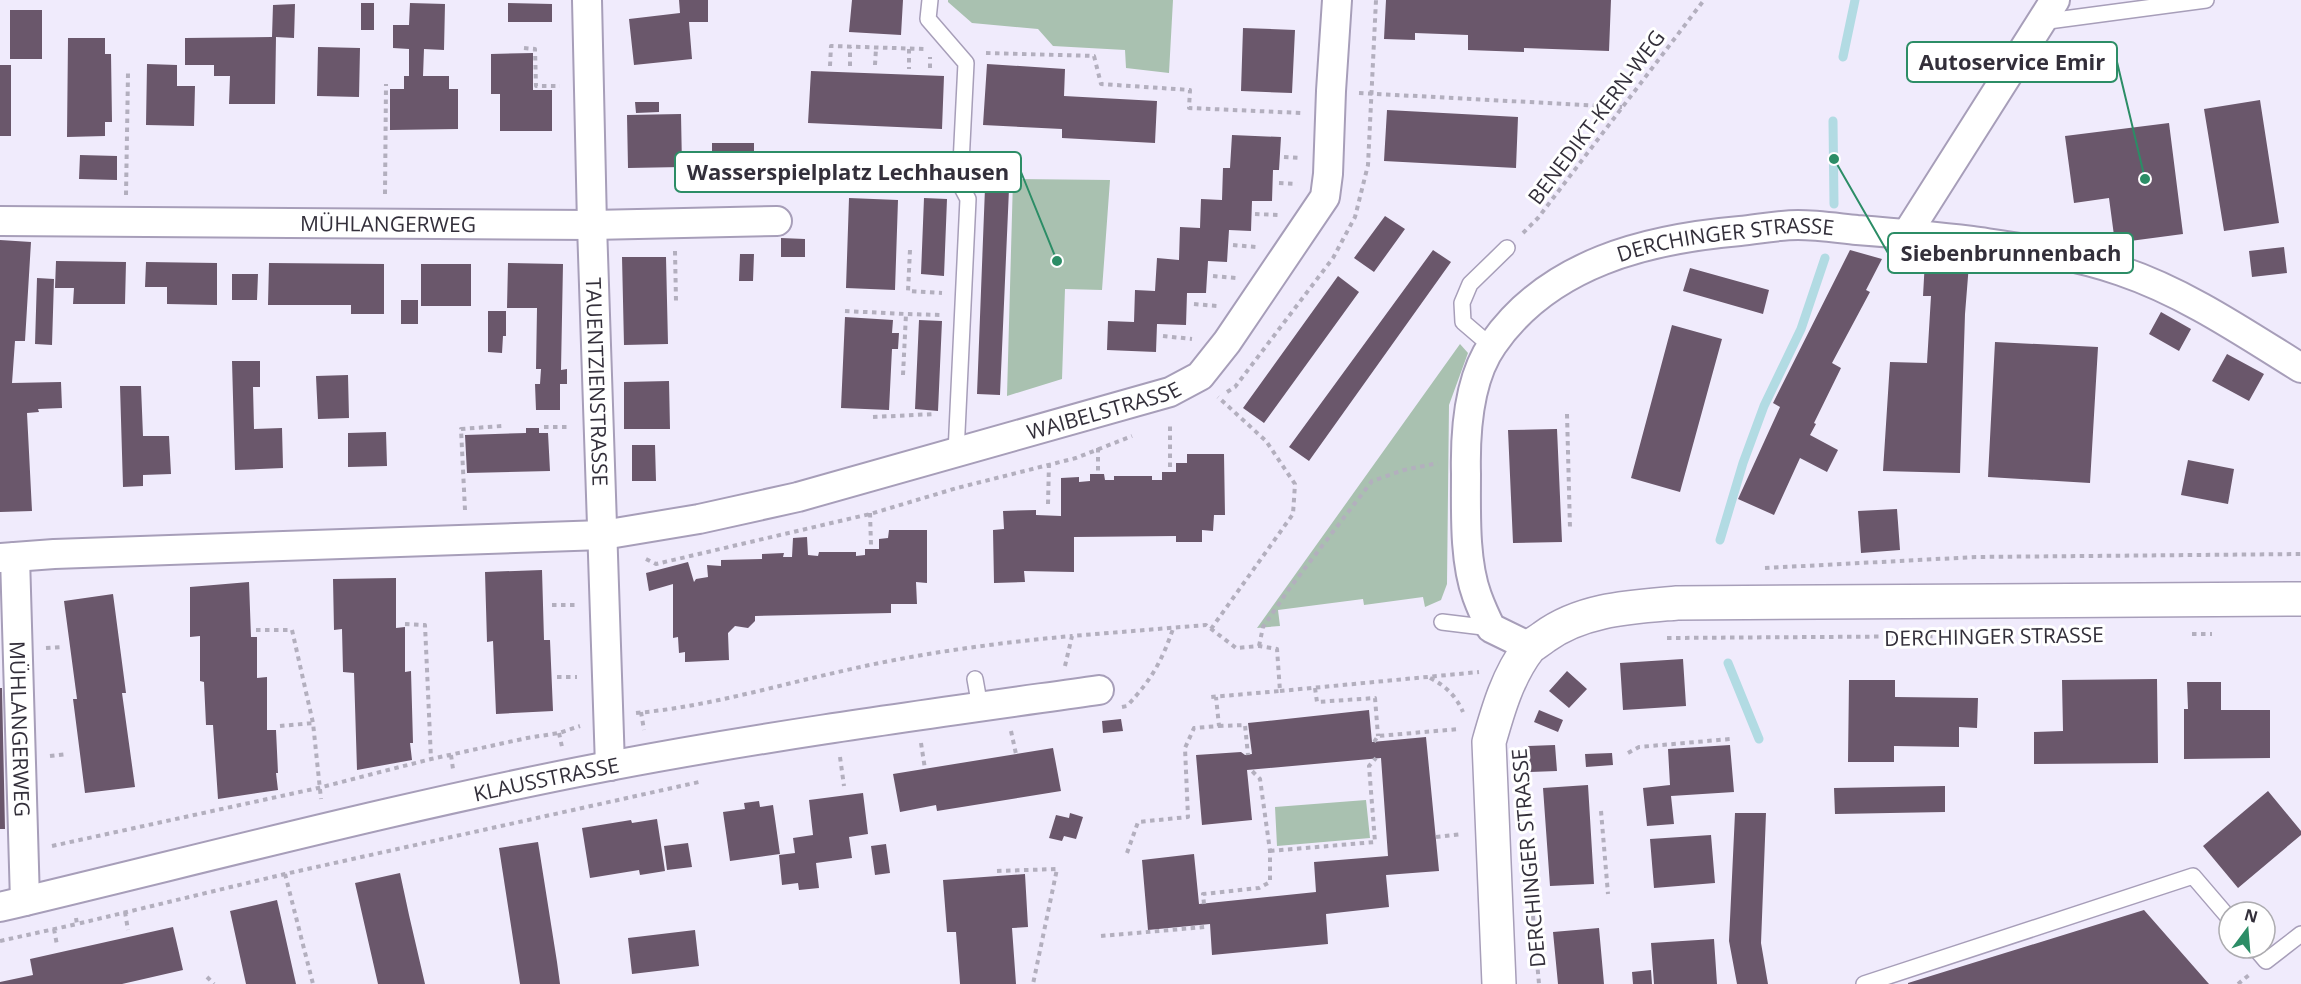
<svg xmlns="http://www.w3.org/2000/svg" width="2301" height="984" font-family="'Open Sans',sans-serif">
<rect width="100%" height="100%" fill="#f0ebfc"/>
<path fill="#a9c1b0" d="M948 0H1173L1169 73 1126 68 1125 50 1053 46 1038 29 972 23 948 2Z
M1013 179 1110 180 1102 290 1065 289 1062 379 1007 396Z
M1460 344 1468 353 1449 405 1447 584 1441 600 1425 607 1423 597 1364 605 1363 599 1278 610 1280 626 1257 628Z
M1366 800 1370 838 1277 846 1275 807Z"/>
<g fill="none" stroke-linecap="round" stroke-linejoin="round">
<path stroke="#b2dbe3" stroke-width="9" d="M1843 57 1855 0
M1833 121 1834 204
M1720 540 1743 463 1764 406 1801 329 1825 258
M1728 663 1759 739"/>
</g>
<path fill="#6a576b" d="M679 0H708V22H689L692 59 634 65 629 19 680 13Z
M852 0H903L901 35 849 32Z
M1386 0H1611L1609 51 1524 48V52L1468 50V35L1415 33V40L1384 39Z
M361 3H374V30H361Z
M410 3 445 4 444 50 424 49 423 76H449V89H458V129L390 130V89H404V76H409V49L393 48V25H409Z
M508 3 552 4V22H508Z
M295 4 294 38 276 37 275 104H229L230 76H214V65H185V38L272 37 273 5Z
M10 10H42V59H10Z
M1243 28 1295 30 1292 93 1241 91Z
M68 38H105V54H111L112 122H105V136L67 137Z
M318 47 360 48 359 97 317 96Z
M533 53V90H552V131H500V94H491V54Z
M147 64 177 65V86H195L194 126 146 125Z
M987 64 1065 69 1064 96 1157 101 1155 143 1062 138V129L983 125Z
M0 65H11V136H0Z
M811 71 944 76 942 129 808 123Z
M2260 100 2279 223 2224 231 2204 109Z
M635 102H659V112L636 113Z
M1387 110 1518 117 1516 168 1384 161Z
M681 114 682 167 628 168 627 115Z
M2169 123 2183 234 2115 243 2109 198 2074 203 2065 136Z
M1232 135 1281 137 1279 170H1273L1272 201H1252L1251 231 1229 230 1227 262 1208 261 1206 293H1187L1186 325 1157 324 1156 352 1107 350 1108 321 1134 322 1135 290 1155 291 1157 258 1179 260 1180 227 1200 228 1201 199 1222 200 1223 168H1230Z
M712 143H754V190H712Z
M80 155 117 156V180L79 179Z
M985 188 1009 189 1000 395 977 394Z
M849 198 898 200 895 290 846 288Z
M924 198 947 199 944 276 921 274Z
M1385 216 1405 229 1374 272 1354 258Z
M781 238 805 239V257H781Z
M0 240 31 242 25 341H15L12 383 61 382 62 408 38 409 39 412 27 413 32 511 0 512Z
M2284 247 2287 273 2252 277 2249 251Z
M1433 250 1451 262 1309 461 1289 447Z
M1850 250 1882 259 1866 290 1870 292 1832 363 1841 368 1814 423 1816 424 1810 435 1838 450 1827 472 1800 458 1774 515 1738 499 1780 407 1773 403Z
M740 254H754L753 281H739Z
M622 257H666L668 344 624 345Z
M1925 260 1969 264 1965 314 1960 473 1883 471 1890 362 1927 363 1931 296H1923Z
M56 261 126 262 125 304H73L74 288H55Z
M146 262 217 263V305L167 304V287H145Z
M269 263 384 264V314H351V305H268Z
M508 263 563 264 561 370 567 369V384H560V410H536L535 384H540L541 369H536L537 308H507Z
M421 264H471V306H421Z
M1690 268 1769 290 1763 314 1683 291Z
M232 274H258L257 300H232Z
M1338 276 1359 292 1264 423 1243 408Z
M37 278 54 279 52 345 35 344Z
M401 300H418V324H401Z
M488 311H506V336H503L502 353 488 352Z
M2161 312 2191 329 2179 351 2149 334Z
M845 317 893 320 892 333H899L898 349H892L889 410 841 408Z
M919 320 942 321 938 411 915 409Z
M1672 325 1722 339 1680 492 1631 478Z
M1995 342 2098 347 2090 483 1988 477Z
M2227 354 2264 374 2249 401 2212 381Z
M232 361H260V387H253L254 429 282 428 283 468 235 470Z
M348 375 349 418 318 419 316 376Z
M669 381 670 429H624V382Z
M120 386H141L143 436H169L171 474 143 475V486L123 487Z
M526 428H539V433H548L550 471 467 473 465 435 526 433Z
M1557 429 1562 542 1513 543 1508 430Z
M386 432 387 466 348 467V433Z
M632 445H655L656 481H632Z
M1187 454H1224L1225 515H1214L1213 531 1202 530V542H1176V536L1074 537V572L1024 571 1025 582 994 583 993 530 1004 529 1003 511 1036 510V515L1061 516V478L1079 477V482L1090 481V474H1104L1105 480H1114V476H1152V480H1162V472H1176V463H1187Z
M2188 460 2234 469 2228 504 2181 495Z
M1897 509 1900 550 1861 553 1858 511Z
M889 530H927V583L916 582 917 604H891V613L755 616V621L748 628 735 626 728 633 729 660 685 662V652L679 653 678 637 673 638V584L649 591 646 573 688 562 694 582 696 579 708 577 707 565 721 566V560L762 559V554L784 553 783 557H792L793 538 807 537 808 555 818 556 819 552H856V556L865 555V549H879V539L888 538Z
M542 570 544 640H550L553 711 496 714 493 641 487 642 485 572Z
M396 578V628L405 627V672L411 671 413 743H410L412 760 357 770 354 673 343 672 342 629 334 630 333 579Z
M249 582 251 637H257V678L267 677V730H276L278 773H276L278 790 218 799 213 725H206L204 682 200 681V636L190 637V587Z
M113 594 126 693H122L135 787 85 793 73 699H77L64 601Z
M1683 659 1686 706 1623 710 1620 663Z
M1567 671 1587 689 1569 708 1549 691Z
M2157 679 2158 763 2034 764V732L2063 731 2062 680Z
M1849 680H1895V697L1978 698 1977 728 1959 727V747L1894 746V762H1848Z
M2187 682H2221V710H2270V758L2184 759V709H2188Z
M0 688H2L5 829H0Z
M1369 710 1372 742 1426 737 1439 871 1386 875 1389 907 1326 914 1328 944 1212 955 1210 924 1148 930 1142 860 1194 854 1199 904 1316 892 1314 862 1388 856 1381 758 1247 770 1252 820 1202 825 1196 755 1241 752 1245 755 1252 754 1248 723Z
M1539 710 1563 720 1558 732 1534 722Z
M1121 719 1123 731 1103 733 1102 721Z
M1555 745 1557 771 1530 772 1528 746Z
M1730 745 1734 792 1671 796 1674 824 1647 826 1643 788 1670 785 1668 749Z
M1053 748 1061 791 937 811 936 805 900 812 893 774Z
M1612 753 1613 765 1586 767 1585 754Z
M1588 785 1594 884 1550 886 1543 788Z
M1945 786V812L1835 814 1834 788Z
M2268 791 2301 831V835L2238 888 2203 846Z
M863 793 868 834 849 837 852 858 816 863 819 888 799 890 798 883 782 885 779 855 795 853 793 838 813 835 809 800Z
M759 801 760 807 773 805 780 854 730 861 723 812 745 809 744 803Z
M1070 813 1083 817 1076 839 1064 836 1062 841 1049 838 1056 815 1069 818Z
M1735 813H1766L1761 943 1768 984H1737L1729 941Z
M657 819 665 871 640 875 639 870 590 878 582 828 631 820 632 823Z
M1711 835 1715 883 1654 888 1650 839Z
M538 842 557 962 560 984H520L499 848Z
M688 843 692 867 667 870 664 846Z
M886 844 890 873 875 875 871 846Z
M400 873 409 915 425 984H378L355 883Z
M1025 874 1028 927 1012 928 1016 984H960L956 932H947L943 880Z
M277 900 296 984H246L230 911Z
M2144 910 2209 984H1908V983Z
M173 927 183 970 122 984H0V982L33 975 30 959Z
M1599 928 1604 984H1558L1553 932Z
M695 930 699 966 632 974 628 938Z
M1714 939 1717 984H1654L1651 943Z
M1651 970 1652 984H1633L1632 972Z"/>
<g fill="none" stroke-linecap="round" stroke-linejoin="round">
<defs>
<path id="service" d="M930 0 928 19 966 63 960 184 968 199 956 453
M2041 22 2206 0
M1491 346 1463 322 1462 303 1470 284 1507 248
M1442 622 1491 628
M975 679 980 707
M2255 948 2266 961 2301 934
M1864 984 2193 876 2229 918"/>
<g id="minor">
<path id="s1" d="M587 0 592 225 610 766"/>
<path id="s2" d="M0 221 592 225 777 221"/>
<path d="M1908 232 2055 0"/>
<path id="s3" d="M15 557 25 901"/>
<path id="s4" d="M0 558 54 554 603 535 699 519 798 497 1170 392 1200 376 1227 342 1325 197 1328 174 1331 91 1337 0"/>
<path id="s5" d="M1530 647 1491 628C1486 618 1481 607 1477 596 1464 561 1466 511 1466 474 1465 433 1468 379 1493 344 1549 263 1647 239 1740 231 1759 229 1779 225 1798 225 1817 225 1837 228 1857 230 1896 233 1931 236 1972 241 2021 248 2073 254 2121 271 2186 293 2243 332 2301 368"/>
<path id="s6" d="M0 907C202 859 405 805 609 766 771 735 936 713 1099 690"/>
</g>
<path id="tertiary" d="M1499 984 1489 742C1498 710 1508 675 1529 648 1533 644 1539 641 1544 637 1582 609 1631 607 1677 603L2301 599"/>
</defs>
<use href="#service" stroke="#a79eb9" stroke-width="18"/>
<use href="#minor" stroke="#a79eb9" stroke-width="32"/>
<use href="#tertiary" stroke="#a79eb9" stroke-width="36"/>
<path stroke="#b3afbe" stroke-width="4" stroke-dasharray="4.5 4.5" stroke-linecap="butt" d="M524 48 535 49 536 86H560
M909 49V69
M986 53 1094 56 1101 84 1190 90 1189 108 1301 113
M875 65 876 48
M830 66 831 46 924 49
M850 66V47
M930 68V57
M1359 93 1622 107
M1284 157 1301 158
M1279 183 1297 184
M783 193V174L939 179
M385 194 386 84
M126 195 128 73
M1255 214 1279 215
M1523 233 1538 218 1704 0
M1233 245 1256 247
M910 250 908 291 942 293
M675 251 676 301
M1213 276 1236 278
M1194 304 1217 306
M845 311 906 314
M1163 336 1192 339
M903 375 906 314 941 315
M1227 392 1235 387 1333 258 1355 217 1368 165 1376 0
M1567 414 1570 528
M873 417 935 414
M544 427H570
M1098 448V474
M1170 467V422
M1048 504 1049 463
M465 510 461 429 502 426
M870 513 871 545
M646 559 656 564 870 514 957 488 1076 458 1132 436
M1765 568 1976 557 2301 554
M552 605H575
M405 624 425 625 431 759
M1211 629 1293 514 1295 484 1266 441 1218 397
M256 630H292L313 723 321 799
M2192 634H2212
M1667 638 1966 636
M1259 646 1263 627 1289 589 1372 481 1404 470 1438 463
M46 648 63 647
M1065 666 1072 636 1206 625 1236 648 1259 646 1277 649 1280 691 1211 697
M557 677H577
M1430 678C1446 686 1456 696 1463 712
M1315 688 1317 702 1375 698 1378 736
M1280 691 1479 672
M1122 707 1127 706C1152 679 1162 661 1174 626
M641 712 644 730
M636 713C705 707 771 687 838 672 915 654 994 643 1072 636
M280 726 313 723
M1219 726 1245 725 1248 755
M1011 731 1016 754
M559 733 562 747
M1374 742 1378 736 1459 729
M921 743 925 769
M1628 753 1639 747 1730 739
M451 755 453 769
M50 756 67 754
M840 757 844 786
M1601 811 1608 894
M1436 837 1462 834
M52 846 318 788 431 759 527 738 559 733 580 726
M1270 851 1375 842 1369 766 1376 758
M1127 853 1138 822 1188 817 1185 748 1194 728 1219 726 1216 697
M997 871 1057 869 1033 984
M1529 871 1539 984
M285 874 313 984
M1204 904 1203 894 1259 888 1270 882V851L1260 779 1251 770
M125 912 128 930
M76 918 77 924 285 874 699 782
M54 929 57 945
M1101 936 1205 927V924
M0 941 77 924
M207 977 214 984
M2238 984 2249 975"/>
<use href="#service" stroke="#fff" stroke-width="15"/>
<use href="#minor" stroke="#fff" stroke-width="28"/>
<use href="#tertiary" stroke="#fff" stroke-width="33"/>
</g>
<g text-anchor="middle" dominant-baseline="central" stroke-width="6" stroke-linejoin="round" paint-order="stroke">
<g font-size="21" fill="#332f3a" stroke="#fff">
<text transform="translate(1596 117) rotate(-53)">BENEDIKT-KERN-WEG</text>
<text stroke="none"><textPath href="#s2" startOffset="388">MÜHLANGERWEG</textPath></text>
<text stroke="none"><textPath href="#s5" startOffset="602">DERCHINGER STRASSE</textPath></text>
<text stroke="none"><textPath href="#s1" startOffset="382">TAUENTZIENSTRASSE</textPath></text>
<text stroke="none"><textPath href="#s4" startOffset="1120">WAIBELSTRASSE</textPath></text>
<text transform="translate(1994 636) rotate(-1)">DERCHINGER STRASSE</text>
<text stroke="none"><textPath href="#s3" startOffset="172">MÜHLANGERWEG</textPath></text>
<text stroke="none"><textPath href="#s6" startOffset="561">KLAUSSTRASSE</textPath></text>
<text transform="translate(1528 858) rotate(-95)">DERCHINGER STRASSE</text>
</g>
</g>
<path fill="none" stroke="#2c8d66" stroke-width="2" d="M2145 179L2117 62M1057 261L1021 172M1834 159L1888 253"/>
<g fill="#2c8d66" stroke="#fff" stroke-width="2">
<circle cx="2145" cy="179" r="6"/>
<circle cx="1057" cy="261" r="6"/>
<circle cx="1834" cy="159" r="6"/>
</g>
<g fill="#fff" stroke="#2c8d66" stroke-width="2">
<rect x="1907" y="42" width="210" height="40" rx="6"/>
<rect x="675" y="152" width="346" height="40" rx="6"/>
<rect x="1888" y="233" width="245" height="40" rx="6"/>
</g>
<g font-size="22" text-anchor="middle" font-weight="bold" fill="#332f3a">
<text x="2012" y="70">Autoservice Emir</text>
<text x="848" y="180">Wasserspielplatz Lechhausen</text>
<text x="2011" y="261">Siebenbrunnenbach</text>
</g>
<g transform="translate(2247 930) rotate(16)"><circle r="28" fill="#ffffff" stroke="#adacb0" stroke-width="1.5"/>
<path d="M0-4.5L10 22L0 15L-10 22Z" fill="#2c8d66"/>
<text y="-9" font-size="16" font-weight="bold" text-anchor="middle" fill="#332f3a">N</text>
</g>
</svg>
